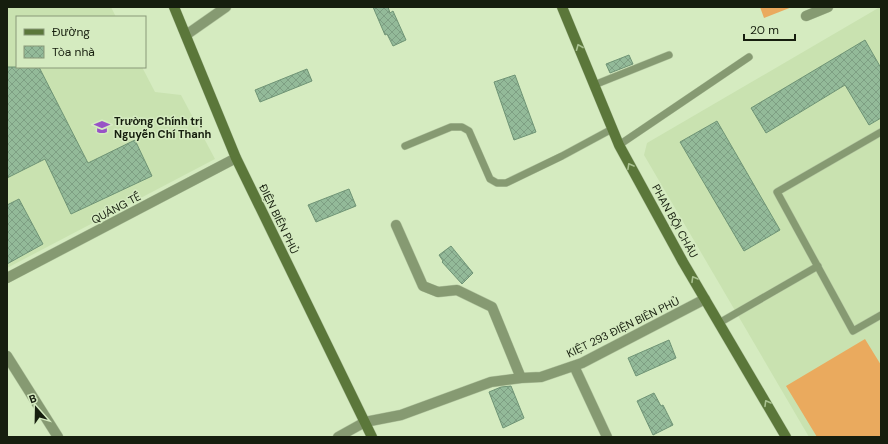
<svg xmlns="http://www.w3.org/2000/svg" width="888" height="444" font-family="'DM Sans',sans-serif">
<defs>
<pattern id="building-cross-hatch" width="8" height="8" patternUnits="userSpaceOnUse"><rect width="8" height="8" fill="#93ba99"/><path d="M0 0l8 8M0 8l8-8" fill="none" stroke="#7e9f83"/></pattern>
</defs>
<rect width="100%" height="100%" fill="#d5ebc0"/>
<path fill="#c9e2b0" d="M7 7H111L116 17H17V67H142L155 92 181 95 215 159 7 268Z
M880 7H881V437H809L644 155 647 143Z"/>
<path fill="#eaaa5e" d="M760 7H792L764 18Z
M865 339 881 365V437H817L786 386Z"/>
<path fill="url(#building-cross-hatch)" stroke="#6f9475" d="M373 7H388L390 13 393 11 406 40 393 46 387 34 385 35Z
M865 40 881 68V118L869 125 845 85 766 133 751 108Z
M629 55 633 64 610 73 606 64Z
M7 67H39L88 163 135 140 152 176 71 214 45 159 7 178Z
M307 69 312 81 260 102 255 90Z
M515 75 536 132 514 140 494 82Z
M717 121 780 230 744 251 680 142Z
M349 189 356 206 316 222 308 205Z
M19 199 43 244 7 264V205Z
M451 246 473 273 462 284 442 262 443 261 439 255Z
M669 340 676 358 636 376 628 358Z
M511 386 524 418 503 428 489 392 501 387Z
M654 393 661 406 663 405 673 425 653 435 637 401Z"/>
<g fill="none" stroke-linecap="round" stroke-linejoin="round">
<defs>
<path id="lane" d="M594 85 669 55
M881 132 777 192 853 331 881 315
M619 145 749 57
M405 146 451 127H462L469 131 490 179 497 183H506L562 156 612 129
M719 323 818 266"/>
<path id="street" d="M806 16 828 7
M186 35 226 7
M396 225 423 286 438 292 457 290 492 307 521 378
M7 278 236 158
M7 356 58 437
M574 366 607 437
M338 437 365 422 401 415 491 382 521 378 541 377 582 363 705 299"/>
<path id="secondary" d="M174 7 236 158 372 437
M562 7 619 145 683 262 786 437"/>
</defs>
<use href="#lane" stroke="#b3c6a0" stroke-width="8"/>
<use href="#street" stroke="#b3c6a0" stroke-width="11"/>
<use href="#secondary" stroke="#b3c6a0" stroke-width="11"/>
<use href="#lane" stroke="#869a72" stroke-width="7"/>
<use href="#street" stroke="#869a72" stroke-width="10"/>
<use href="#secondary" stroke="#5b773a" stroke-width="10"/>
</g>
<defs><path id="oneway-chevron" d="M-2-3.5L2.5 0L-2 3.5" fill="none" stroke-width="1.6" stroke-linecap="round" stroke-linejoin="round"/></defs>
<g stroke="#aac291">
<use href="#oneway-chevron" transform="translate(579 47) rotate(-112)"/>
<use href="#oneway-chevron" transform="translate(630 166) rotate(-119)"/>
<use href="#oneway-chevron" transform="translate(694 279) rotate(-120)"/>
<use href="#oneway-chevron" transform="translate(767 403) rotate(-120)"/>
</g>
<defs>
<symbol id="school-bare" viewBox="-9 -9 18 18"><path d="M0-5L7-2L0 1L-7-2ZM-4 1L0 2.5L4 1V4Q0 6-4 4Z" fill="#9852c6" stroke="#d5ebc0" stroke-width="2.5" paint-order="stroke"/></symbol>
</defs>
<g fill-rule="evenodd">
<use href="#school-bare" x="91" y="116" width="22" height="22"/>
</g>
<g text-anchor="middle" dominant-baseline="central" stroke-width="3" stroke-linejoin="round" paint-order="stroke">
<g font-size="11" font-weight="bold" fill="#161e0e" stroke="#d5ebc0" text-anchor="start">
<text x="114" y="121">Trường Chính trị<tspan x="114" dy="13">Nguyễn Chí Thanh</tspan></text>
</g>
<g font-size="11" fill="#161e0e" stroke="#d5ebc0">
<text transform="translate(116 208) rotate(-28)">QUẢNG TẾ</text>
<text transform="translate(279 219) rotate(64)">ĐIỆN BIÊN PHỦ</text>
<text transform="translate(675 221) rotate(61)">PHAN BỘI CHÂU</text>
<text transform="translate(623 327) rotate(-26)">KIỆT 293 ĐIỆN BIÊN PHỦ</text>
</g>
</g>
<rect width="888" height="444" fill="none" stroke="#161e0e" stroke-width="16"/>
<rect x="16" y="16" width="130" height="52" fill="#d5ebc0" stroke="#899979"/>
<rect x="24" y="29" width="20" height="6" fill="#5b773a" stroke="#899979"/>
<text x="52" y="36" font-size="12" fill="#161e0e">Đường</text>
<rect x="24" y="46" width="20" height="12" fill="url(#building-cross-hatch)" stroke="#899979"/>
<text x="52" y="56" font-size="12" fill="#161e0e">Tòa nhà</text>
<g transform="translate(36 408) rotate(340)" stroke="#d5ebc0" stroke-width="3" paint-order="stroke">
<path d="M0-3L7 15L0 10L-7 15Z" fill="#161e0e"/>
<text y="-6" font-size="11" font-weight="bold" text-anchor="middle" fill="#161e0e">B</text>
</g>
<path d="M744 34v6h51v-6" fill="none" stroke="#161e0e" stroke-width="2"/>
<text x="750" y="34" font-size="12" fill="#161e0e" stroke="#d5ebc0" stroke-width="3" paint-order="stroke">20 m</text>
</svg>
